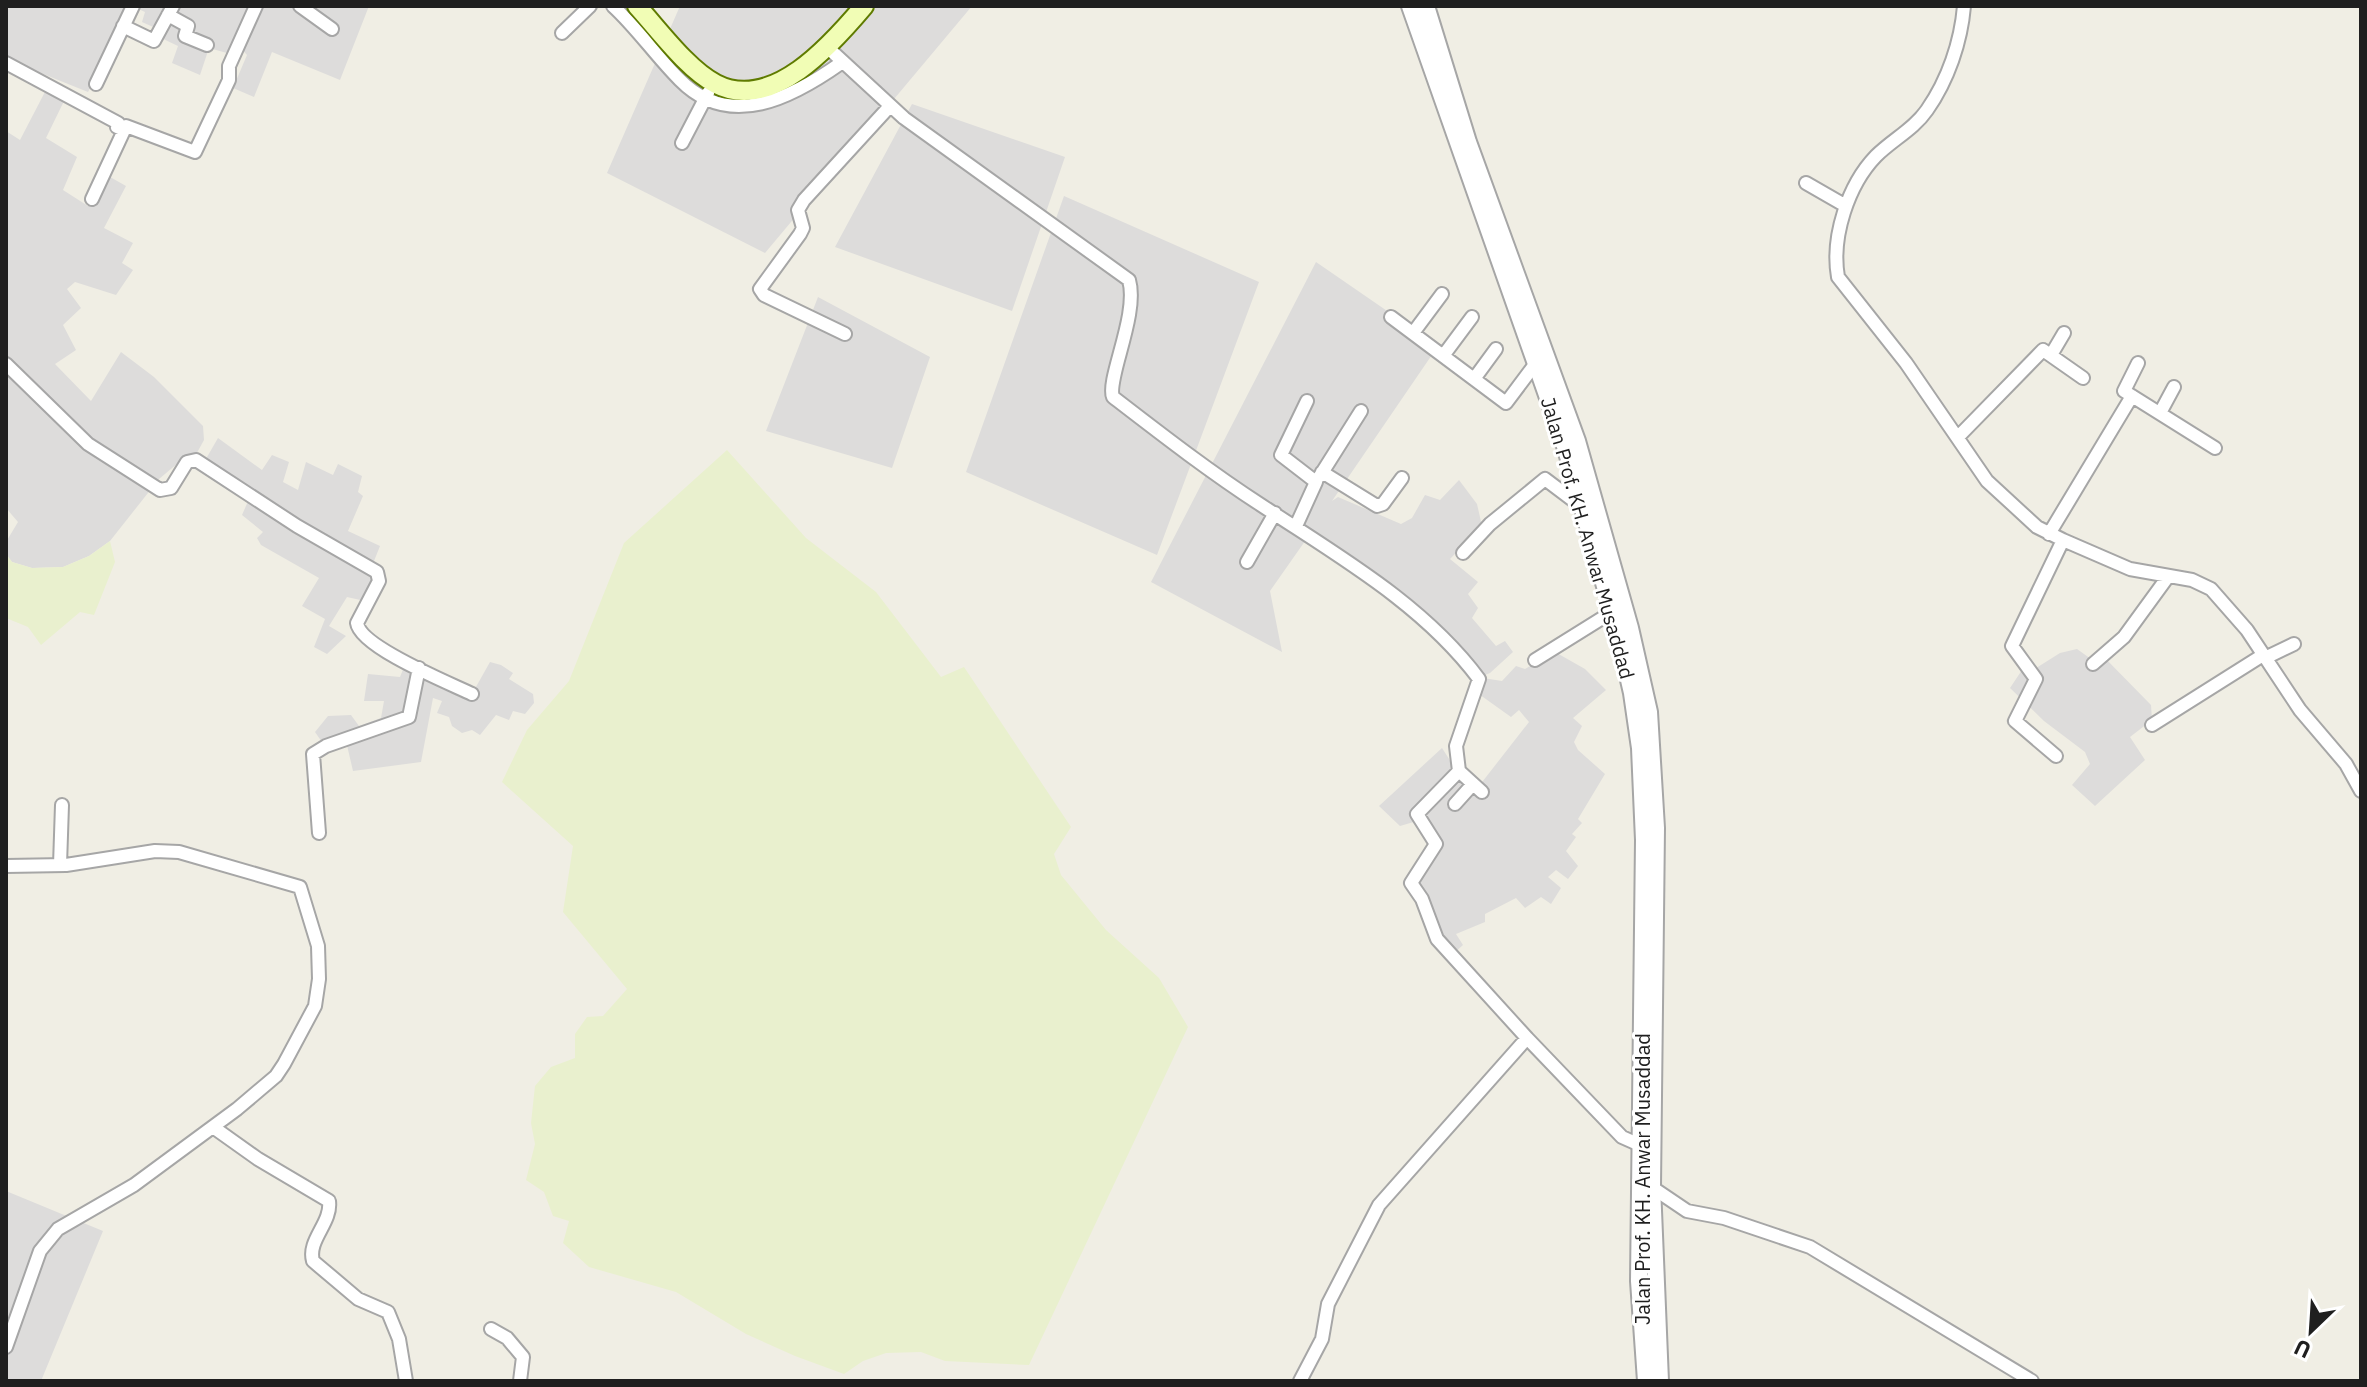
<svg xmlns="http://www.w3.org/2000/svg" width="2367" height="1387" font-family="'IBM Plex Sans',sans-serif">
<rect width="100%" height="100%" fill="#f0eee4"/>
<path fill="#dddcdb" d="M6 6H256L234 55 209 48 200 75 172 63 178 46 157 36 160 30 142 22 145 12 134 7 88 92 6 59Z
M260 6H369L340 80 272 52 254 97 233 88 247 55 240 47Z
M680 6H972L765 253 607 173Z
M47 88 65 99 46 138 77 157 63 190 88 206 103 173 126 186 104 228 133 243 122 263 133 270 116 295 75 282 67 289 81 308 63 325 76 350 55 364 91 401 121 352 154 377 203 426 204 440 193 460 184 458 159 479 110 541 89 556 63 567 32 568 12 562 6 554V542L18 522 6 508V131L20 140Z
M912 104 1065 157 1012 311 835 247Z
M1064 196 1259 282 1157 555 966 472Z
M1316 262 1438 346 1332 501 1338 497 1401 524 1412 518 1425 495 1440 500 1459 480 1477 504 1482 526 1450 559 1478 582 1468 594 1478 608 1472 618 1496 646 1505 641 1513 652 1490 673 1480 677 1426 621 1310 534 1270 591 1282 652 1151 582Z
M818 297 930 357 892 468 766 431Z
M218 438 262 470 272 455 289 462 283 482 298 490 306 462 333 475 338 464 362 476 358 492 363 496 348 531 380 546 372 566 203 464Z
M249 499 375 575 365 601 347 597 329 626 346 636 327 654 314 647 325 619 302 606 319 578 261 545 257 538 263 532 242 515Z
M2077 649 2091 659 2101 654 2151 705 2152 720 2130 737 2145 760 2095 806 2072 785 2090 764 2085 752 2044 721 2010 688 2024 667 2033 670 2060 653Z
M1555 652 1585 669 1606 690 1573 718 1582 726 1574 742 1578 750 1605 774 1578 819 1582 823 1572 834 1576 837 1566 851 1578 866 1568 879 1556 870 1548 877 1561 888 1551 904 1541 897 1525 908 1516 898 1485 914V922L1456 934 1463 945 1452 955 1411 883 1434 841 1417 821 1400 826 1379 806 1442 748 1451 762 1479 786 1529 722 1519 710 1511 717 1476 692 1483 678 1502 681 1516 666 1525 669Z
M406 662 472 694 490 662 501 665 513 673 509 679 533 694 534 703 525 714 513 711 509 720 496 715 480 735 472 730 462 733 452 726 449 717 437 713 442 701 433 698 421 762 353 771 346 741 324 745 315 732 328 716 351 715 359 726 381 718 384 701H364L368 674 400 677Z
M6 1191 103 1231 41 1381H6Z"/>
<path fill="#e9f0ce" d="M727 450 806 538 876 592 941 677 964 667 1071 827 1054 854 1061 875 1106 930 1159 978 1188 1027 1029 1365 945 1361 921 1352 886 1353 863 1361 844 1374 795 1356 746 1334 676 1292 589 1267 563 1243 569 1221 553 1216 544 1192 526 1180 535 1144 531 1123 535 1086 551 1067 575 1058V1034L587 1017 603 1016 627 989 563 912 573 846 502 782 527 730 569 681 624 543Z
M110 541 115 562 94 615 80 612 41 645 28 627 6 618V554L12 562 32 568 63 567 89 556Z"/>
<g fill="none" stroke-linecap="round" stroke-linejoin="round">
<defs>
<path id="minor" d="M300 6 332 29
M613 6C637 28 656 56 680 80 730 131 793 97 841 63
M1964 6C1961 42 1948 80 1927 110 1914 129 1892 140 1876 156 1848 185 1831 237 1838 277L1906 363 1987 481 2037 527 2063 540 2130 569 2192 580 2211 589 2247 630 2300 710 2346 764 2361 791
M168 15 188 26 185 36 207 45
M123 26 154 41 173 6
M562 33 590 6
M827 47 904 118 1129 280C1139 314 1106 380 1113 397 1161 434 1210 472 1261 505 1338 556 1423 604 1479 679L1456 746 1459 771 1417 814 1436 844 1411 883 1422 899 1437 939 1527 1038 1379 1205 1328 1304 1322 1339 1300 1381
M6 63 118 123 117 127 124 130
M96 84 133 6
M682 143 708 93
M1806 183 1846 206
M92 199 126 126 195 152 229 80V66L256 6
M1391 317 1506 403 1536 363
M1413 333 1442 294
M845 334 764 295 760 289 800 234 803 228 798 210 804 200 890 106
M2051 355 2064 333
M1443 356 1472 317
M2138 363 2124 391 2215 448
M6 364 88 444 160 490 171 488 187 462 196 460 297 526 377 572 379 581 357 623C360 647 449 683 472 694
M1474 379 1496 349
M2160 413 2174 387
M1958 437 2043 350 2083 378
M1322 472 1377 506 1383 504 1402 478
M1320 476 1361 411
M1296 526 1316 482 1281 455 1307 401
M2049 534 2132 396
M1463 553 1490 524 1545 479 1582 507
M1247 562 1275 513
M2265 658 2294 644
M1535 660 1612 612
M2093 664 2124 637 2167 578
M2152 725 2263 655
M2056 756 2015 721 2036 679 2012 646 2063 540
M1459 771 1482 792
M1455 804 1473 784
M319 833 313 754 326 746 409 717 419 668
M60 865 62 805
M6 866 66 865 155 851 179 852 300 887 318 946 319 979 315 1006 284 1064 276 1076 237 1109 134 1185 58 1229 40 1251 6 1347
M1527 1038 1622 1137 1640 1145
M213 1127 258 1159 329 1201C332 1223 307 1240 313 1261L358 1299 388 1312 399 1339 406 1381
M1650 1186 1687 1211 1724 1218 1810 1247 2032 1381
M491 1329 507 1338 523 1357 520 1381"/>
<path id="tertiary" d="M1410 6 1566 449 1618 632 1632 693 1640 748 1644 840 1639 1281 1646 1381
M1426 6 1468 142 1577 441 1630 628 1649 712 1656 828 1652 1186 1660 1381"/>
<path id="secondary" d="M637 6C658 29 688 70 716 84 772 113 832 44 864 6"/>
</defs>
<use href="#minor" stroke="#a6a6a6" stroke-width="16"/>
<use href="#tertiary" stroke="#a6a6a6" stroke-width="20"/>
<use href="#secondary" stroke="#5f7b00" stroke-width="22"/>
<use href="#minor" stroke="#fff" stroke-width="12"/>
<use href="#tertiary" stroke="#fff" stroke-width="16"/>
<use href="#secondary" stroke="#f1fdb5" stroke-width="18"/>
</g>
<g text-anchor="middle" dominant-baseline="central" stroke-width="6" stroke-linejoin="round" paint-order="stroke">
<g font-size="20" fill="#1f1f1f" stroke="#fff">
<text transform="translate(1588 538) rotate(74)">Jalan Prof. KH. Anwar Musaddad</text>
<text transform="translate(1642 1179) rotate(-90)">Jalan Prof. KH. Anwar Musaddad</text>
</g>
</g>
<rect width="2367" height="1387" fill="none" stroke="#1f1f1f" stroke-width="16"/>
<g transform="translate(2311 1331) rotate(205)" stroke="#ffffff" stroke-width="6" paint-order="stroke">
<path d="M0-6L14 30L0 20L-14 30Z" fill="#1f1f1f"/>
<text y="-12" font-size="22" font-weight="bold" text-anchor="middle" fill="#1f1f1f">U</text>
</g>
</svg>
